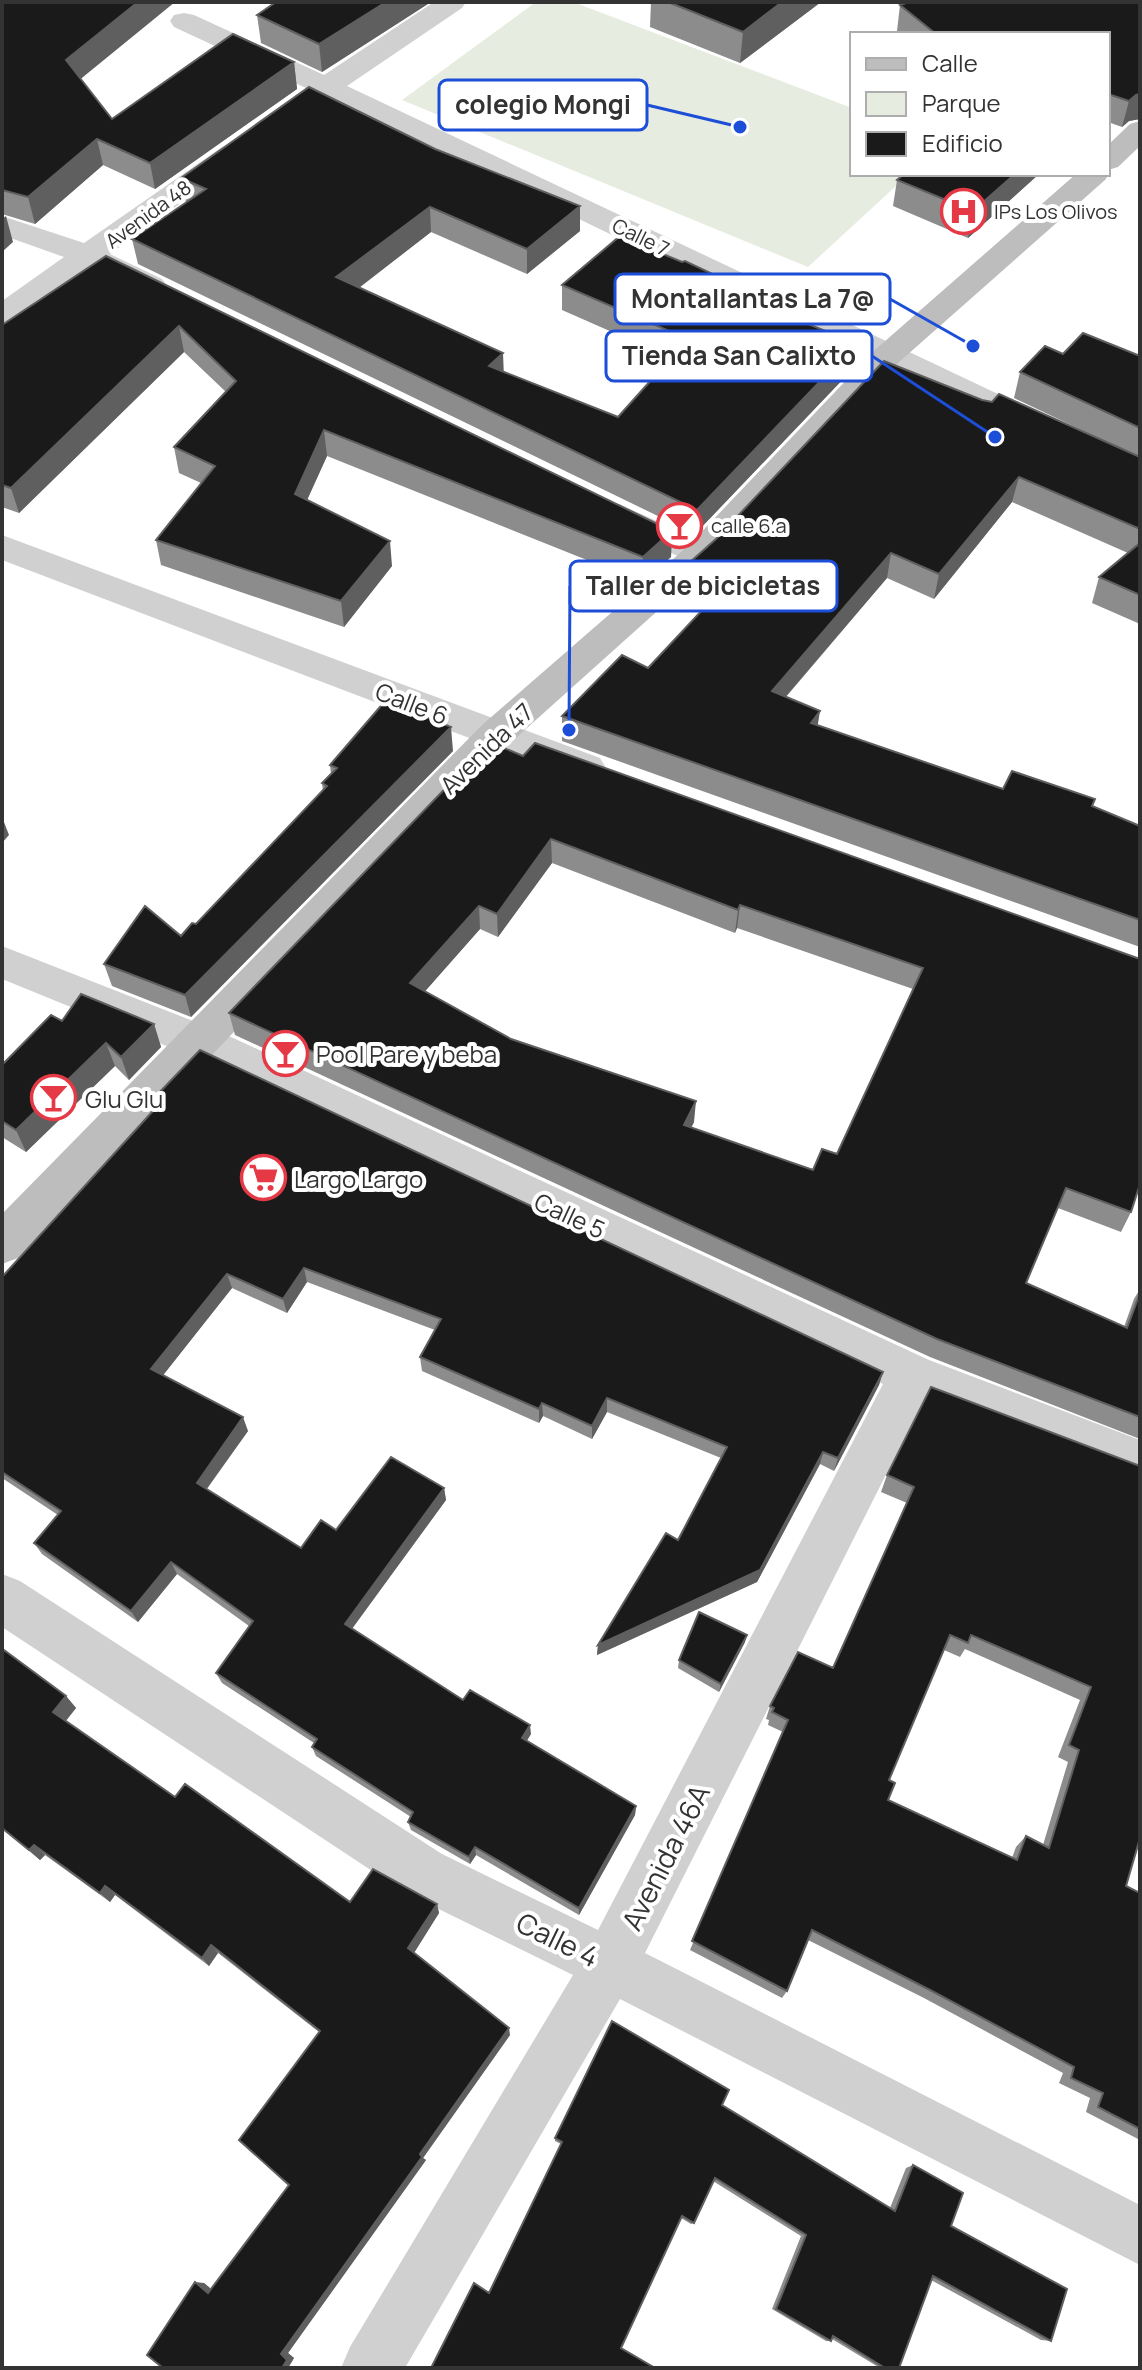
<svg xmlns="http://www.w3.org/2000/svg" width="1142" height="2370" font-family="Manrope,sans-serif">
<rect width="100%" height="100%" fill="#fff"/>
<path fill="#e6ecdf" d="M536 2H573L852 108V174H909L808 267 402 100Z"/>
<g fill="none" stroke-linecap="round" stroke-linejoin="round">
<path fill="#d0d0d0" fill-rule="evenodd" d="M434 2H466L462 8 347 86 1034 411 1039 419 1034 427 1022 430 1010 427 328 98 308 108 298 105 294 99 306 88 174 27 170 21 174 15 184 13 194 15 324 75Z
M232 144 242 147 247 153 242 159 110 254 162 279 167 286 162 293C138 299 112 279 90 268L13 323 2 326V301L64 257 2 235V216L84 243 222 147Z
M619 504 712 546 718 554 712 562 700 566 607 524 602 516 607 508Z
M2 535 600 758 606 768 600 778 587 782 574 778 2 560Z
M2 946 216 1030 929 1360 1140 1440V1484L923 1401 645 1953 1140 2205V2265L620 1999 405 2368H341L350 2347 573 1975 404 1892 2 1627V1574L20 1581 442 1854 598 1930 883 1384 186 1054 2 979Z"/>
<path fill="#bdbdbd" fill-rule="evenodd" d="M1140 121V146L1118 167 1108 170V145L1130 124Z
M1108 173 1109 174 1105 180 898 363 712 562 508 745 18 1258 2 1264V1214L482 725 688 546 876 349 1076 174Z"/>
</g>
<path fill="#8c8c8c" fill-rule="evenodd" d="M2 2 81 79 112 119 294 62 297 89 155 189 103 165 35 224 2 214Z
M276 2H431L322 72 261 43 257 15Z
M651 2H821L740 63 650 27Z
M1140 2V119L1129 121 1122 127 1108 122V34H901L897 31 900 5Z
M309 87 580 231 527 274 431 232 359 288 504 372 618 417 671 358 562 310V285L781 306V313L830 341 848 374 695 534 138 264 132 239 186 203 181 178Z
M904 174H1039L968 238 893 206 897 180Z
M106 256 672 531 671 557 642 582 327 456 307 500 392 566 344 627 161 565 156 540 201 483 179 473 174 447 226 392 184 352 19 513 2 507V325Z
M1063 354 1140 356V624L1092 603 1099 577 1128 553 1012 502 934 599 887 578 786 697 818 725 1003 789 1093 806 1140 826V947L562 741V716L648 668 704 608 678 597 679 572 982 400 1126 451 1014 398 1020 372Z
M453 751 191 1017 112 986 104 964 181 936 196 924 323 791 322 783 331 774 330 765Z
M523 756 1140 959 1131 1212 1121 1232 1058 1208 1026 1283 1124 1327 1134 1299 1140 1289V1439L930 1357 235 1035 229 1013ZM552 863 735 933 737 928 913 989 837 1154 813 1170 691 1128 694 1122 511 1039 425 991 480 929 498 937Z
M62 1021 154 1024 161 1047 129 1080 115 1066 26 1152 2 1137V1065Z
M156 1096 883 1372 879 1385 834 1471 820 1464 757 1582 597 1655 598 1645 678 1540 721 1458 607 1412 592 1439 543 1416 539 1423 422 1371 420 1357 435 1330 307 1282 287 1313 232 1288 163 1375 248 1431 207 1489 301 1548 336 1530 444 1488 446 1500 352 1629 463 1700 531 1734 527 1740 636 1806 635 1815 579 1915 476 1855 470 1864 411 1830 408 1822 411 1817 316 1756 312 1747 314 1743 222 1683 216 1673 249 1626 177 1574 138 1622 42 1554 34 1543 58 1515 2 1478V1277L159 1105Z
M1140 1466 1126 1886 1140 1893V2140L1086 2112 1090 2098 1059 2083 1063 2073 924 1998 808 1940 787 1991 782 1998 690 1950 783 1732 768 1725 769 1720 766 1719 770 1706 833 1668 907 1503 881 1492 887 1475ZM965 1649 1080 1700 1058 1757 1068 1762 1043 1845 1026 1836 1016 1847 1012 1858 888 1800 889 1780 944 1650 960 1657Z
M745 1642 719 1692 678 1668 679 1660Z
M66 1696 76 1708 66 1721 175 1797 350 1902 437 1904 439 1913 414 1953 510 2035 423 2158 426 2160 288 2353 294 2358 288 2368H163L204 2283 211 2289 289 2185 319 2032 218 1953 209 1966 115 1895 110 1902 45 1855 40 1860 2 1829Z
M722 2105 890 2208 906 2168 913 2165 951 2226 1051 2341 1041 2340 931 2280 899 2368H880L832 2339 831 2341H826L772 2309 801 2236 713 2181 694 2223 691 2224 681 2218 431 2368 489 2292 561 2144 555 2141V2138Z"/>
<path fill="#5f5f5f" d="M138 2H175L72 86 66 60Z
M386 2H431L322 72 319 44Z
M782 2H821L740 63 743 32Z
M294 62 297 89 155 189 150 163Z
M1140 94V119L1129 121 1122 127 1129 101 1136 95Z
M97 139 103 165 35 224 28 197Z
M1015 174H1039L968 238 973 211Z
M580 206V231L527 274V249Z
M430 207 431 232 339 303 336 277Z
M6 216 13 242 2 252V219Z
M179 326 184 352 19 513 11 488Z
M851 349 848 374 695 534 697 510Z
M503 353 504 378 489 366Z
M324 430 327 456 298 520 295 494Z
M1019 477 1012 502 934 599 939 574Z
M672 531 671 557 642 582 643 557Z
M390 541 392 566 344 627 341 601Z
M891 553 887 578 769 716 772 691Z
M820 711 816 736 811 723Z
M451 727 453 751 191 1017 185 995Z
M2 817 9 835 2 843Z
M551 839 552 863 498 937 497 914Z
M740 905 737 928 735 933 738 910Z
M479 906 480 929 413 1005 410 983Z
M154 1024 161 1047 129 1080 121 1057Z
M106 1043 115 1066 26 1152 16 1130Z
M696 1101 694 1122 682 1146 684 1125Z
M304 1268 307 1282 287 1313 283 1299Z
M227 1274 232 1288 157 1383 151 1369Z
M883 1372 879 1385 834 1471 838 1458Z
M607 1398V1412L592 1439V1426Z
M542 1403 543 1416 539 1423V1409Z
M243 1417 248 1431 202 1495 197 1483Z
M823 1452 820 1464 757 1582 597 1655 598 1645Z
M444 1488 446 1500 348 1634 345 1624Z
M171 1562 177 1574 138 1622 131 1611Z
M747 1635 745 1642 719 1692 721 1684Z
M66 1696 76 1708 63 1724 53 1712Z
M530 1725 531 1734 523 1747 522 1738Z
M636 1806 635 1815 579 1915V1908Z
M34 1845 45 1855 40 1860 29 1850Z
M475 1847 476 1855 470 1864 469 1857Z
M105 1886 115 1895 110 1902 100 1893Z
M437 1904 439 1913 412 1956 408 1948Z
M211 1945 218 1953 209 1966 202 1958Z
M509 2028 510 2035 423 2158 426 2160 288 2353 294 2358 288 2368H282L281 2354Z
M195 2282 204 2283 216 2293H208Z"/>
<path fill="#1a1a1a" stroke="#5f5f5f" stroke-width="2" fill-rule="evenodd" d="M2 2H138L66 60 112 119 233 34 294 62 150 163 97 139 28 197 2 190Z
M276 2H386L319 44 257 15Z
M668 2H782L743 32Z
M909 2H1140V94L1136 95 1129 101 1108 94V34H936L900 5Z
M309 87 435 149 580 206 527 249 430 207 336 277 503 353 489 366 618 417 688 339 562 285 620 236 682 262 685 261 781 306 775 311 831 333 825 339 851 349 697 510 132 239 206 189 181 178Z
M904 174H1015L973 211 897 180Z
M106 256 672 531 643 557 324 430 295 494 390 541 341 601 156 540 215 466 174 447 236 381 179 326 11 488 2 485V325Z
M1083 333 1140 356V428L1020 372 1045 346 1063 354Z
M884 361 982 400 992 402 999 394 1140 457V529L1019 477 939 574 891 553 772 691 820 711 811 723 1003 789 1012 771 1095 799 1092 806 1140 826V920L562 716 622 655 648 668 722 589 679 572 716 539Z
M1140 543V595L1099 577Z
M386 700 451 727 185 995 104 964 145 906 181 936 192 923 196 924 327 786 322 783 337 768 330 765Z
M490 742 523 756 535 743 1140 959V1184L1131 1212 1066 1188 1026 1283 1127 1328 1140 1293V1417L937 1339 229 1013ZM551 839 738 910 740 905 923 968 837 1154 822 1149 813 1170 684 1125 696 1101 511 1039 410 983 479 906 497 914Z
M81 994 154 1024 121 1057 106 1043 16 1130 2 1121V1065L51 1015 62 1021Z
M200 1050 883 1372 838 1458 823 1452 760 1570 598 1645 666 1533 678 1540 727 1447 607 1398 592 1426 542 1403 539 1409 420 1357 441 1319 304 1268 283 1299 227 1274 151 1369 243 1417 197 1483 301 1548 321 1520 336 1530 391 1457 444 1488 345 1624 463 1700 470 1690 530 1725 522 1738 636 1806 579 1908 475 1847 469 1857 408 1822 413 1812 312 1747 317 1739 216 1673 253 1621 171 1562 131 1611 34 1543 61 1511 2 1472V1277L162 1101 156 1096Z
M931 1387 1140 1466V1838L1126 1886 1140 1893V2129L1098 2107 1103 2093 1071 2078 1074 2067 932 1991 812 1930 787 1991 692 1941 788 1720 772 1712 774 1708 770 1706 798 1652 833 1668 914 1487 887 1475ZM950 1635 968 1643 971 1635 1091 1687 1069 1745 1079 1750 1049 1848 1026 1836 1017 1860 888 1800 895 1783 889 1780Z
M699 1612 747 1635 721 1684 679 1660Z
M4 1650 66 1696 53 1712 175 1797 185 1784 350 1902 373 1869 437 1904 408 1948 509 2028 420 2154 422 2157 281 2354 287 2360 282 2368H163L147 2355 195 2282 208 2293 289 2185 239 2140 320 2031 211 1945 202 1958 105 1886 100 1893 34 1845 29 1850 2 1828V1653Z
M612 2021 729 2090 722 2105 895 2211 913 2165 963 2193 951 2226 1067 2289 1051 2341 933 2276 899 2368H885L833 2336 831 2341 776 2309 806 2235 715 2178 694 2223 682 2216 621 2348 655 2368H431L474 2283 489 2293 562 2142 555 2138Z"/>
<defs>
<symbol id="hospital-ring" viewBox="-11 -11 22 22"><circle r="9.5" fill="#fff" stroke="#e63946" stroke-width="1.5"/><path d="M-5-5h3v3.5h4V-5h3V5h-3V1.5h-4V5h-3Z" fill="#e63946"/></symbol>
<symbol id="bar-ring" viewBox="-11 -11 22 22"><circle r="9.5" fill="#fff" stroke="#e63946" stroke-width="1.5"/><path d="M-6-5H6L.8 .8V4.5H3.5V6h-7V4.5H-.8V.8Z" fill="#e63946"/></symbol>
<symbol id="supermarket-ring" viewBox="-11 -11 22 22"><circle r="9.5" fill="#fff" stroke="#e63946" stroke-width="1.5"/><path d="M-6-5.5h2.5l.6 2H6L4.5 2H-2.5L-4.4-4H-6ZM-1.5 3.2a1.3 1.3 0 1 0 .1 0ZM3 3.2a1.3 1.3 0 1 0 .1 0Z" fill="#e63946"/></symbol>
</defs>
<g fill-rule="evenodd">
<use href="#hospital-ring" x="938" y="186" width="51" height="51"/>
<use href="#bar-ring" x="654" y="500" width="51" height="51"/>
<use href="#bar-ring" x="260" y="1028" width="51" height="51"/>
<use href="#bar-ring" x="28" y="1072" width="51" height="51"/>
<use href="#supermarket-ring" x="238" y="1152" width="51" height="51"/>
</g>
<g text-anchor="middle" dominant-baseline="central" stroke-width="8" stroke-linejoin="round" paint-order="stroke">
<g font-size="20" fill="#333" stroke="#fff" text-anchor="start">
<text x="994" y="211">IPs Los Olivos</text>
<text x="711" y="525">calle 6.a</text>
</g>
<g font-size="20" fill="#333" stroke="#fff">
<text transform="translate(148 214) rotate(-36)">Avenida 48</text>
<text transform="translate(641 237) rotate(26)">Calle 7</text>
</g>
<g font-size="24" fill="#333" stroke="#fff">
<text transform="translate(412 703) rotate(21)">Calle 6</text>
<text transform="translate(486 748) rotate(-44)">Avenida 47</text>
<text transform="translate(570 1215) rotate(25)">Calle 5</text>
</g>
<g font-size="24" fill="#333" stroke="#fff" text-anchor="start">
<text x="316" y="1053">Pool Pare y beba</text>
<text x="85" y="1098">Glu Glu</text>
<text x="294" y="1178">Largo Largo</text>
</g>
<g font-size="28" fill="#333" stroke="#fff">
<text transform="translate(665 1857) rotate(-63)">Avenida 46A</text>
<text transform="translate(558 1939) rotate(26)">Calle 4</text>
</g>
</g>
<path fill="none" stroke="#1d4ed8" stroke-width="3" d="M740 127L647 105M973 346L890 299M995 437L872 356M569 730L570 586"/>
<g fill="#1d4ed8" stroke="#fff" stroke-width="3">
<circle cx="740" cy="127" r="8"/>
<circle cx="973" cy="346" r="8"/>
<circle cx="995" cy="437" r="8"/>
<circle cx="569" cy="730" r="8"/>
</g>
<g fill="#fff" stroke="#1d4ed8" stroke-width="3">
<rect x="439" y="80" width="208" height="50" rx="8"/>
<rect x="615" y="274" width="275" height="50" rx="8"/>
<rect x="606" y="331" width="266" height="50" rx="8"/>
<rect x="570" y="561" width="267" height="50" rx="8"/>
</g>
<g font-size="26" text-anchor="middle" font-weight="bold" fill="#333">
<text x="543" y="114">colegio Mongi</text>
<text x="753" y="308">Montallantas La 7@</text>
<text x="739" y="365">Tienda San Calixto</text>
<text x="703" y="595">Taller de bicicletas</text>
</g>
<rect width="1142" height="2370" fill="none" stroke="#333333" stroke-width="8"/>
<rect x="850" y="32" width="260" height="144" fill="#ffffff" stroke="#adadad" stroke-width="2"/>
<rect x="866" y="58" width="40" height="12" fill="#bdbdbd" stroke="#adadad" stroke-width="2"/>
<text x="922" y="72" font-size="24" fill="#333333">Calle</text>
<rect x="866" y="92" width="40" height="24" fill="#e6ecdf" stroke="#adadad" stroke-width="2"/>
<text x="922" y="112" font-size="24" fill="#333333">Parque</text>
<rect x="866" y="132" width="40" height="24" fill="#1a1a1a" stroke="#adadad" stroke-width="2"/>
<text x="922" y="152" font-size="24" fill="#333333">Edificio</text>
</svg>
